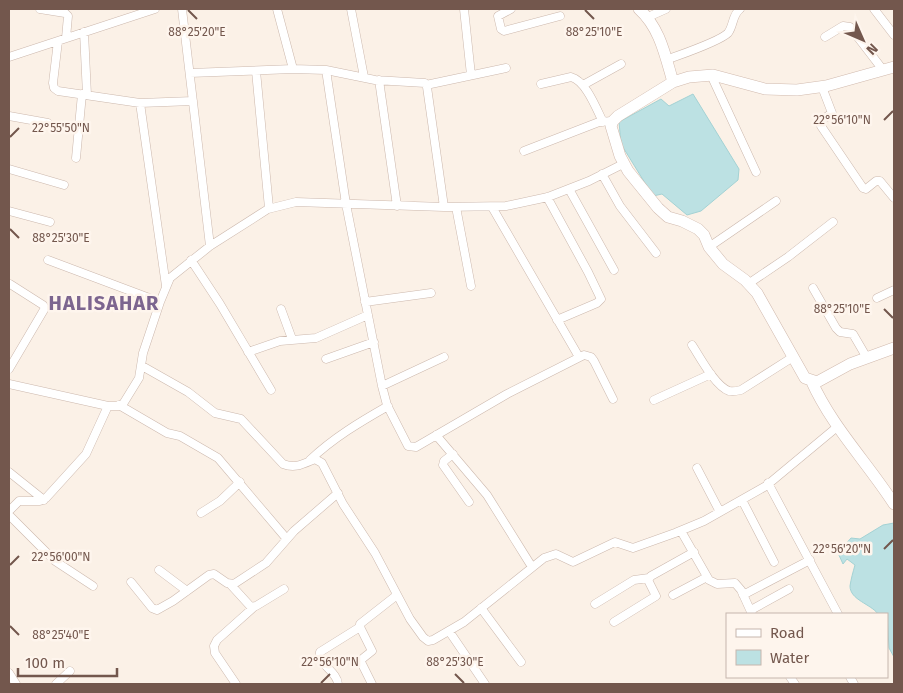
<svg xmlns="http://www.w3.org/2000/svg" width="903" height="693" font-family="'Fira Sans',sans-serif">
<rect width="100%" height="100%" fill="#fbf1e7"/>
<path fill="#bce1e3" stroke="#a3d2d4" d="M693 94 739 169 738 180 701 211 687 215 662 194 653 196 621 144 619 122 661 99 669 106Z
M894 523V657L889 648 887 614H878C871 604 850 600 850 586 851 579 853 572 855 565L847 559 843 564 838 553 851 538 860 539 883 525Z"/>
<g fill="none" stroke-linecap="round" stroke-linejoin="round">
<defs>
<path id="street" d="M40 9 65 13 68 16 66 38
M182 9 210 246
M277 9 293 69
M351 9 364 77
M464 9 471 75
M511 9 498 16 501 29 504 31 560 16
M874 9 894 35
M648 17 666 9
M84 32 87 95
M825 37 843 26 850 27 883 70
M58 41 53 83 54 88 58 91 140 103 193 101
M9 57 155 9
M666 60C679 55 719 42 728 33 734 25 732 15 740 9
M326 70 346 204 382 386 387 405 408 446 416 447 507 394 584 355 591 357 594 361 613 399
M256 71 269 208
M190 73 293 69 326 70 375 80 425 83 427 87 444 207
M711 75 756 172
M379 80 397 206
M541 84 571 77C586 81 596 108 603 122
M426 85 506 68
M583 85 621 64
M822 87 832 113 822 120 821 126 863 188 866 189 876 181H880L894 198
M140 103 166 286
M9 116 48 123
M524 151 599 122 613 121
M76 158 82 94
M9 169 64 185
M602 174 620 206 656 253
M569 189 614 270
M547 197 588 272 601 299 597 303 557 320
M456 207 471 286
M492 207 579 357
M9 211 50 222
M709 247 776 201
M48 260 160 302
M191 260 220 304 271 390
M748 284 788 257 833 222
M813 288 836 328 840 332 853 334 867 358
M877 298 894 290
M365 302 431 293
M281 309 292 339
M692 345C700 357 715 386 729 391 733 392 737 391 741 390L793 357
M248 352 280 341 316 338 368 315
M326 359 374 342
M142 366 188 392 215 413 241 419 283 464C295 469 303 464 315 459L322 463 343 504 375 553 410 619 423 637 428 641 433 640 464 622 544 558 556 554 573 562 615 542 633 548 675 533 704 521 766 486 837 427
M9 369 45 308 43 305 10 284
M9 384 108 406H118L123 404 139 378 143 353 160 302 170 278 210 246 268 209 296 202 444 207 506 206 548 197 589 181 623 164
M382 386 444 357
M654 400 711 374
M119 405 167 433 180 436 218 458 286 538
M436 435 487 495 532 567
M453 454 444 461 443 465 469 502
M310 460C333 438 360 422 388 406
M697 468 720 512
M9 472 44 500
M768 483 838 614
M742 500 774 562
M9 511 19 501H40L46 498 86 454 108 406
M201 513 220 501 240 482
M9 515 55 561 93 586
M681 531 709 580 717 584 735 583 741 590 752 614
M159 570 187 591
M131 582 152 608 157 610 173 601 209 575 214 574 227 583 234 584 266 563 294 531 338 493
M231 585 251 607 256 606 284 589
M673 595 707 577
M743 595 810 560
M595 604 634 580 649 578
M481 608 521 662
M751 610 789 589
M614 622 656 596 648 580 651 576 694 552
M449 631 485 684
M9 673 16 684
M790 677 795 684
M850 677 854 684
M56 684 70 671
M236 684 215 653 214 646 217 640 254 607
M338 684C337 671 318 665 320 652L360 627
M372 684 361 662 362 659 372 651 360 627V624L397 595"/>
<path id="secondary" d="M639 9C660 28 665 55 673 82L618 116 613 121 611 126 620 156 628 171 658 208 668 217 682 221 698 229 704 235 709 247 723 264 745 280 757 293 805 378 817 382 850 364 894 348
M673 82 689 77 713 75 765 89 797 90 826 86 894 67
M811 380C832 427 867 462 894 504"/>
</defs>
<use href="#street" stroke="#ccb8ad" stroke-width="9"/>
<use href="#secondary" stroke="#d1baae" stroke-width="12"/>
<use href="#street" stroke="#fff" stroke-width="8"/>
<use href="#secondary" stroke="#fff" stroke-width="11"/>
</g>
<path fill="none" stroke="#73574d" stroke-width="2" d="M188 10 197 19M585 10 594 19M884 120 893 111M10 137 19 128M10 229 19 238M884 309 893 318M884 549 893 540M10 565 19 556M10 626 19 635M455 674 464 683M321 683 330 674"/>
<g text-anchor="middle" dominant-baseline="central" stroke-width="5" stroke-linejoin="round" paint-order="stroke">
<g font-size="20" font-weight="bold" letter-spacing="1" fill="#7c658f" stroke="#fef5ed">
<text x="104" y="303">HALISAHAR</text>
</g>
</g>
<g font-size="12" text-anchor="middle" fill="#73574d" stroke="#fef5ed" stroke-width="5" stroke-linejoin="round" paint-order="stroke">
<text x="197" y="36">88°25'20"E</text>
<text x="594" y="36">88°25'10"E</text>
<text x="842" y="124">22°56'10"N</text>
<text x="61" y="132">22°55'50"N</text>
<text x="61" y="242">88°25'30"E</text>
<text x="842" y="313">88°25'10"E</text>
<text x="842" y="553">22°56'20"N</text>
<text x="61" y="561">22°56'00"N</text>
<text x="61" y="639">88°25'40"E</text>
<text x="330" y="666">22°56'10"N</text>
<text x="455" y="666">88°25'30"E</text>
</g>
<rect width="903" height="693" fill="none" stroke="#73574d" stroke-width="20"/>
<rect x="726" y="613" width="162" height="65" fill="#fef5ed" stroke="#c6b6ad"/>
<rect x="736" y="629" width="25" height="8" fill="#ffffff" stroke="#c6b6ad"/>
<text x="770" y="638" font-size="15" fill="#73574d">Road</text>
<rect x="736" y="650" width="25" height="15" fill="#bce1e3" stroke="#c6b6ad"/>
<text x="770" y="663" font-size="15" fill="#73574d">Water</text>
<g transform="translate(863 40) rotate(135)" stroke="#fef5ed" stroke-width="4" paint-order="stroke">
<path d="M0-4L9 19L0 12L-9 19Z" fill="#73574d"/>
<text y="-8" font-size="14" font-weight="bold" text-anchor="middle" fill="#73574d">N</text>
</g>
<path d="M18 668v8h99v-8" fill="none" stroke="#73574d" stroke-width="2.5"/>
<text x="25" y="668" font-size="15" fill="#73574d" stroke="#fef5ed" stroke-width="4" paint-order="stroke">100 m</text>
</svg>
